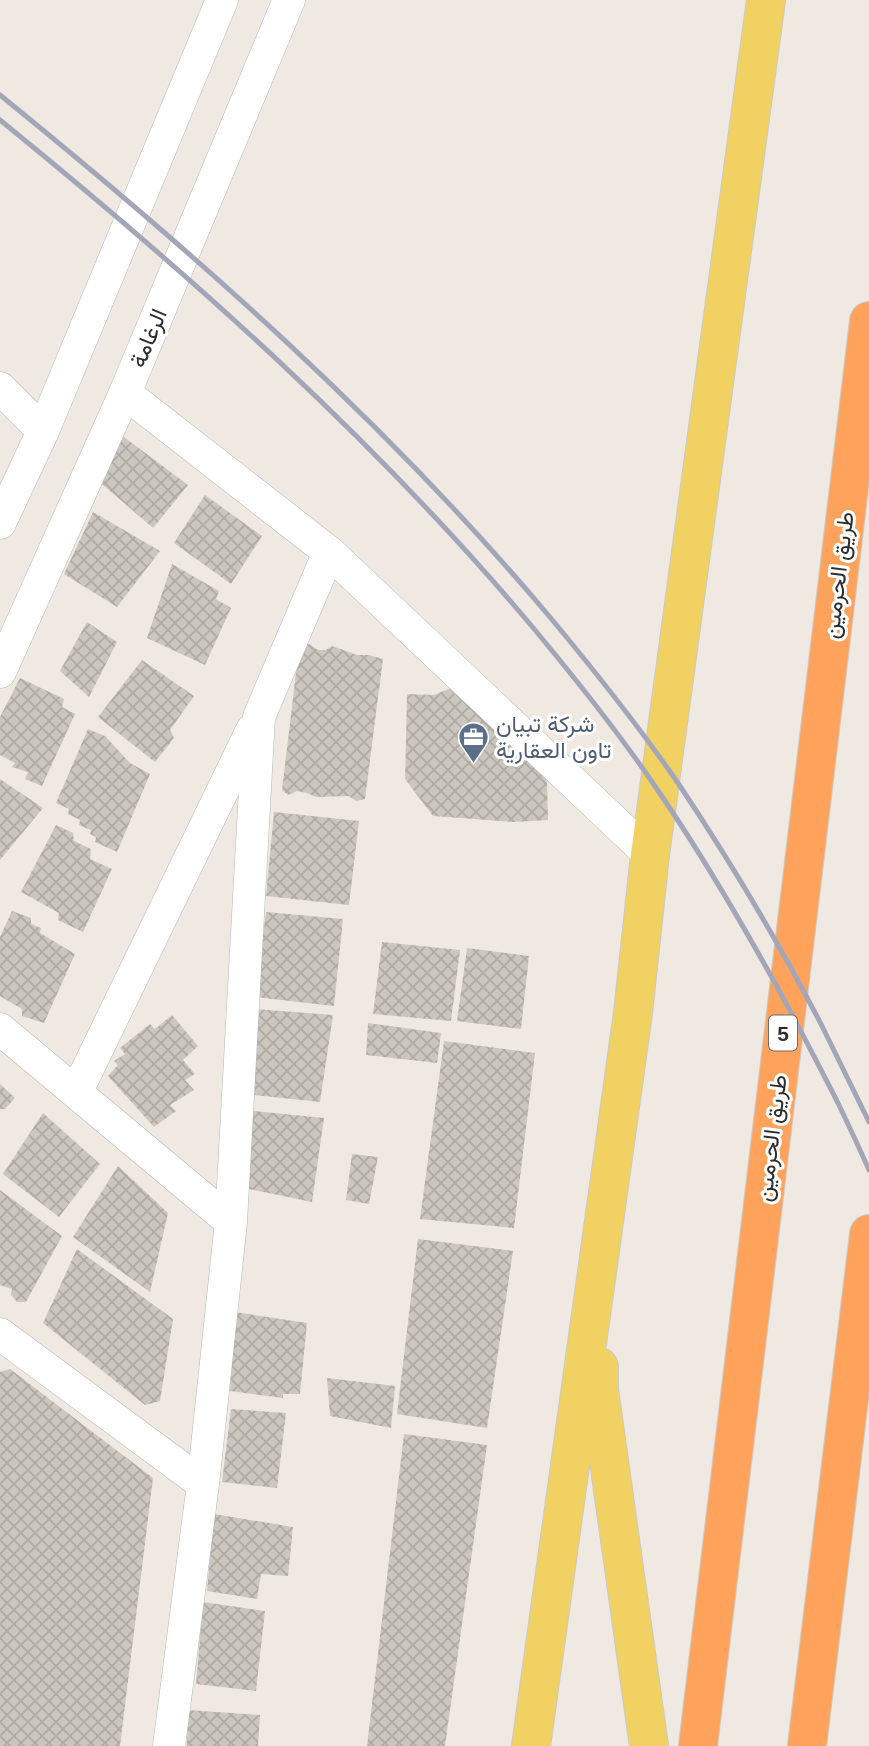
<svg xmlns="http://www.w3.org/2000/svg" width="869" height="1746" font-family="Arial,Vazirmatn,sans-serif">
<defs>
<pattern id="building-cross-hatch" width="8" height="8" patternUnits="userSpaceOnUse" patternTransform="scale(1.75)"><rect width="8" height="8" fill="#cbc7bf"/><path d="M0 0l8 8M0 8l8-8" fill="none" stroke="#afaba4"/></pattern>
</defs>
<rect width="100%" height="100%" fill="#efe9e1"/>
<path fill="url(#building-cross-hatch)" d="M124 437 188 485 153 528 95 478Z
M205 495 262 536 231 584 174 543Z
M93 512 160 551 117 607 64 574Z
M172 564 219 591 216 599 231 608 205 665 147 638Z
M87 622 117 642 89 697 60 671Z
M309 644 318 650H326L332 646 357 655H369L383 659 365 799 356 801 349 796 316 797 307 793 297 791 288 795 282 790 299 648Z
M142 660 194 696 170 730 174 738 155 762 98 717Z
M20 678 64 699 62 707 75 714 42 786 25 779 28 772 12 767 15 763 0 755V717Z
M451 688 455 694 479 703 537 748 547 783 548 820 513 822 433 816 405 779 407 694 434 695Z
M88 729 105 736 130 763 150 774 117 852 95 842 96 837 90 834 91 830 79 825 80 820 68 814 69 809 56 803Z
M0 779 43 808 0 860Z
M274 812 359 821 349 905 266 896Z
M56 825 73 833 74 841 91 849 90 859 112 869 83 932 58 920 59 913 21 892Z
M12 911 31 918V924L41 928 40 933 75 954 44 1023 22 1016V1009L0 996V937Z
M266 912 343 919 334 1006 255 997Z
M382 942 460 950 451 1021 373 1014Z
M467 948 529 956 521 1029 457 1021Z
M253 1009 333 1015 320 1102 244 1094Z
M172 1015 198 1046 183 1060 195 1074 185 1080 194 1090 170 1105 176 1111 154 1127 108 1076 118 1065 114 1061 125 1054 120 1048 150 1024 155 1029Z
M368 1023 441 1033 437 1063 366 1055Z
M444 1041 535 1053 514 1228 420 1219Z
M0 1084 15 1098 5 1109H0Z
M253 1111 324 1118 312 1202 244 1188Z
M43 1113 100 1164 59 1217 3 1174Z
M352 1154 378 1157 369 1204 346 1200Z
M118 1166 168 1213 150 1292 73 1237Z
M0 1190 62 1236 26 1302H17L11 1295 12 1289 0 1285Z
M418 1239 513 1251 487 1428 397 1414Z
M77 1249 173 1319 160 1401 145 1405 43 1323Z
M235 1312 307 1323 300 1394H283V1398L230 1391Z
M10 1369 153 1478 120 1746H0V1372Z
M327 1378 395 1386 391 1428 330 1416Z
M231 1409 286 1413 277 1488 222 1482Z
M404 1434 487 1445 445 1746H367Z
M214 1514 293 1527 288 1576 261 1574 257 1599 207 1591Z
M203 1602 265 1611 256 1691 196 1684Z
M188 1710 260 1715 258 1746H187Z"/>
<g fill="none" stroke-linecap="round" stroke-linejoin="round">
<defs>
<path id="minor" d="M0 388 43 431
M125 393 329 552 650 855
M0 523 43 431 222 0
M0 672 125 393 289 0
M0 1029 231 1222
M77 1091 252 730
M0 1334 203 1484
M169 1746 203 1484 231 1222 259 717 329 552"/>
<path id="major" d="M599 1367V1390L649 1746
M531 1746 633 1013 650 855 766 0"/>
<path id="highway" d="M698 1746 869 321
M807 1746 869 1234"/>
</defs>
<use href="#minor" stroke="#b4b7c1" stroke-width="33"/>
<use href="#major" stroke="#c9c9c9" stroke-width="40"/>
<use href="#highway" stroke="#c9c9c9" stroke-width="40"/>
<use href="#minor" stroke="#fff" stroke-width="32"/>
<use href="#major" stroke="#f2d163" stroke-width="38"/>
<use href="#highway" stroke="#ffa35c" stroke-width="38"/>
<path stroke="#a3a6b8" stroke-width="5" d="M0 95C196 254 386 422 549 616 594 670 638 725 678 783 730 861 778 941 821 1024 837 1056 853 1089 869 1122
M0 120C192 276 377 441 535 630 579 683 623 738 661 795 699 851 733 908 766 967 791 1011 814 1056 837 1101 848 1124 859 1147 869 1170"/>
</g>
<defs>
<symbol id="office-pin" viewBox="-11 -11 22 30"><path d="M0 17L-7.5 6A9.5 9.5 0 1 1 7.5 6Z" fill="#5c6f8a" stroke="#fff"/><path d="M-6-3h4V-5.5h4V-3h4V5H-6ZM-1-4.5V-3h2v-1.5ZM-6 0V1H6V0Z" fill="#fff"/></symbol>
</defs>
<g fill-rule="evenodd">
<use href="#office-pin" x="456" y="720" width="35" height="47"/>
</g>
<g text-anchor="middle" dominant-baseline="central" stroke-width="6" stroke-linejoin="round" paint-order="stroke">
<rect fill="#fff" stroke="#6d6d6d" stroke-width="2" x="769" y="1015.5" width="28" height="35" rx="5"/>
<g font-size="21" font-weight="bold" fill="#2e2e2e">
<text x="783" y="1033">5</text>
</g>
<g font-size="23" fill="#2e2e2e" stroke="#fff">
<text transform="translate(148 338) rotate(-67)">الرغامة</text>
<text transform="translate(838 575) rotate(-83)">طريق الحرمين</text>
<text transform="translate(771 1138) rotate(-83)">طريق الحرمين</text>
</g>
<g font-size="23" fill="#4e5e75" stroke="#fff" text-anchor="start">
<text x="496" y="724">شركة تبيان<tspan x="496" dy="26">تاون العقارية</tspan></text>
</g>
</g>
</svg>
